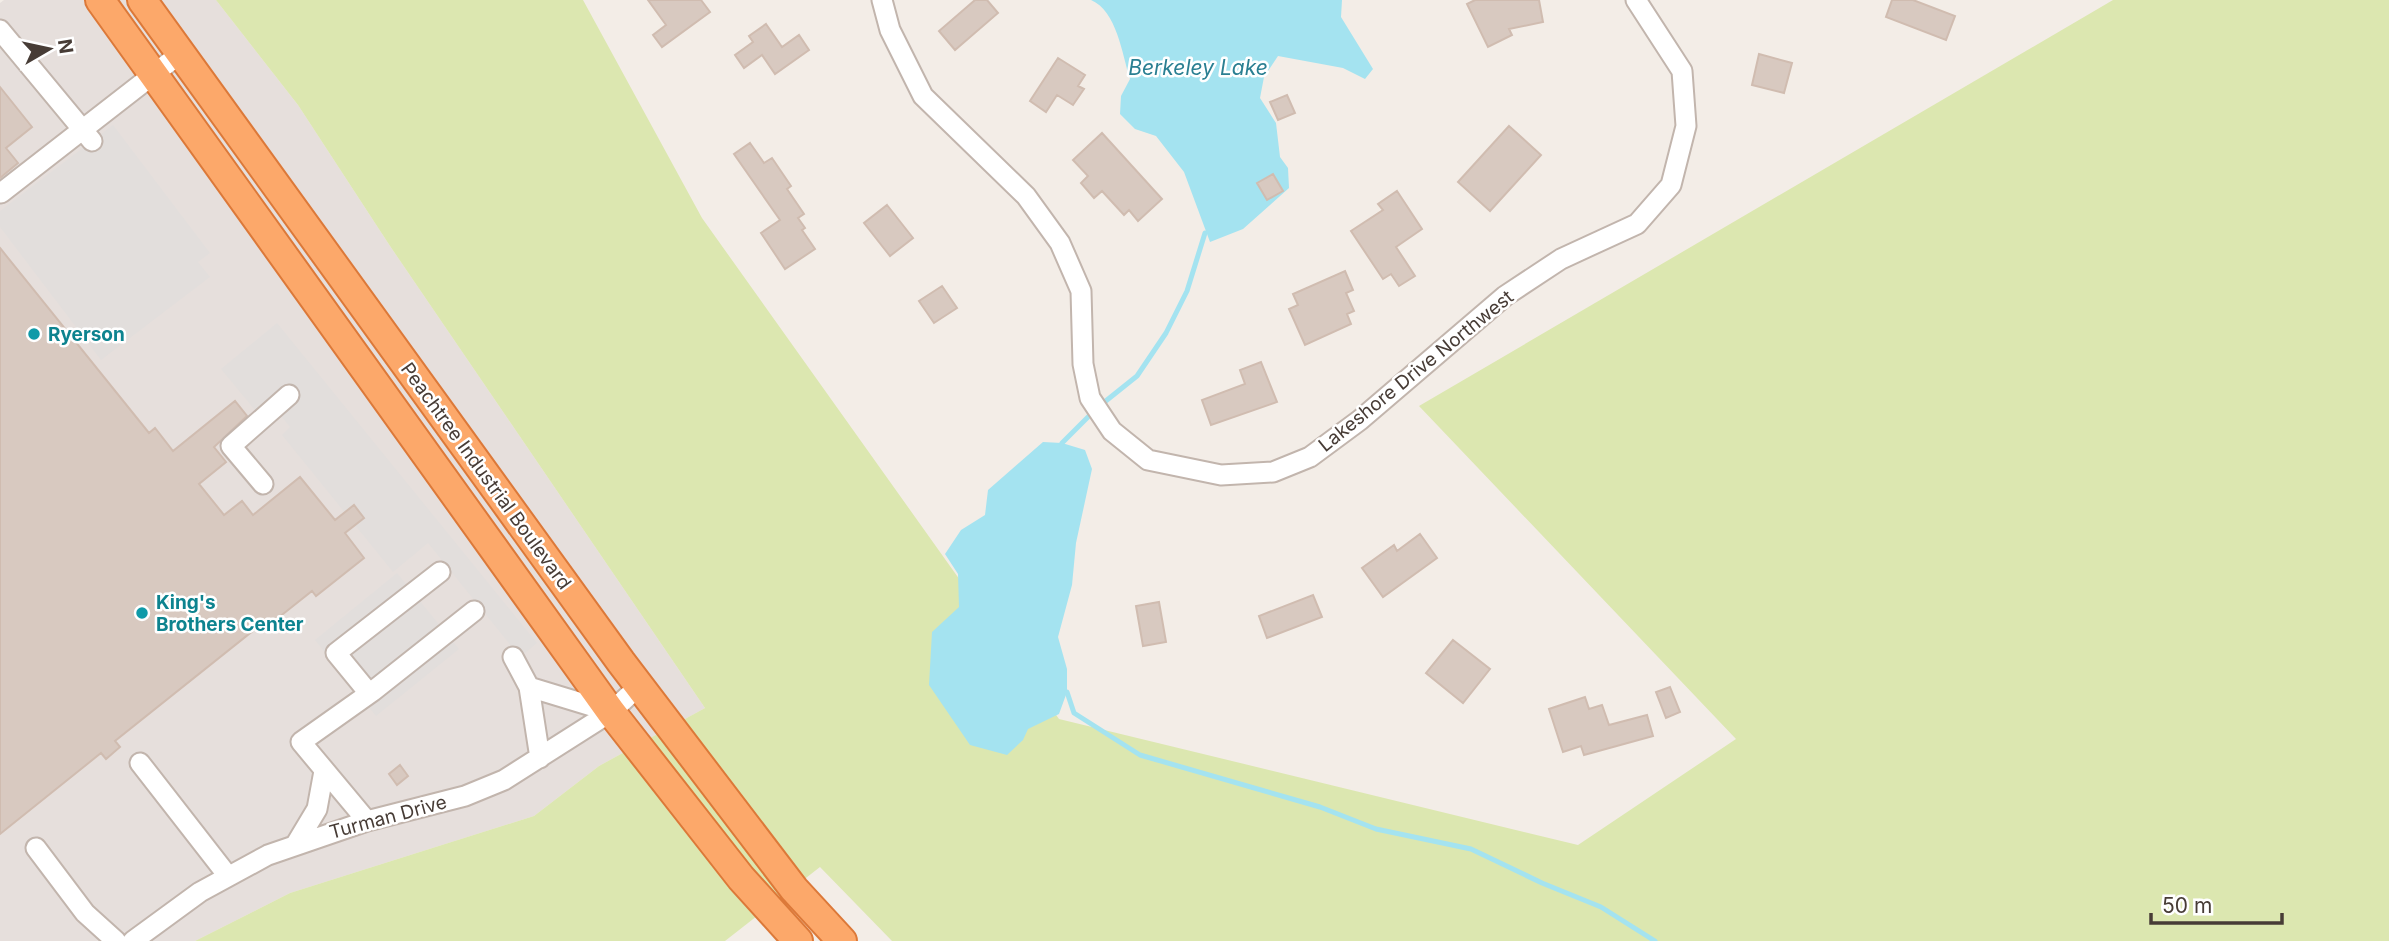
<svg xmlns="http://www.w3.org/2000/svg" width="2389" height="941" font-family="Inter,sans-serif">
<rect width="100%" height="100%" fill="#f3ede7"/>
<path fill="#e6dfdc" d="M4 0H216L298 105 390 246 705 708 599 766 534 816 290 893 195 941H0V3Z"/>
<path fill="#dce7b0" d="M216 0H583L702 218 1059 719 1578 845 1736 739 1419 406 2113 0H2389V941H892L820 867 725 941H195L290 893 534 816 599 766 705 708 390 246 298 105Z"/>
<path fill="#e2dedc" d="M113 125 210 253 198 262 210 277 101 360 0 227V211Z
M277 323 537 643 520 657 428 543 393 572 282 435 290 427 272 405 259 415 221 369Z
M397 573 459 649 376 716 315 640Z"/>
<path fill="#a4e3f0" d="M1091 0H1342L1341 17 1373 69 1365 79 1343 68 1278 56 1264 77 1260 98 1276 123 1280 157 1288 168 1289 188 1243 229 1210 242 1184 172 1156 136 1135 129 1120 114 1121 96 1130 79C1122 54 1117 11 1091 0Z
M1043 442 1062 443 1085 450 1092 469 1076 543 1072 585 1058 637 1067 669V692L1059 714 1028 729 1023 740 1007 755 970 745 929 685 932 632 959 607 958 574 945 554 961 530 985 515 988 490Z"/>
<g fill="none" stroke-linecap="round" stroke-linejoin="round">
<path stroke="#a4e3f0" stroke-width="5" d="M1062 443 1097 408 1137 376 1166 333 1187 291 1205 233
M1067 692 1074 713 1140 755 1320 807 1376 829 1471 849 1542 883 1601 907 1655 941"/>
</g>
<path fill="#d8c9c0" stroke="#d0bcb0" stroke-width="2" d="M648 0H701L710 12 662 47 653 35 666 25Z
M975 0H987L998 13 955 50 939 31Z
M1475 0H1539L1543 22 1509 29 1512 35 1488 47 1467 4Z
M1892 0H1913L1955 16 1946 40 1886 17Z
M766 24 782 47 799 35 809 50 775 74 762 55 744 68 735 55 753 42 749 36Z
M1759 54 1792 63 1784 93 1752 85Z
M1058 58 1085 75 1078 86 1084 89 1073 105 1057 95 1046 112 1030 101Z
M0 87 32 127 6 148 18 163 0 178Z
M1287 95 1295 113 1278 120 1270 102Z
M1509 126 1541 155 1490 211 1458 182Z
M1102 133 1162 199 1138 221 1129 210 1124 215 1102 191 1094 198 1081 183 1088 176 1073 160Z
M750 143 764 163 772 158 791 186 787 189 804 214 798 218 805 228 802 230 815 249 785 269 761 233 780 220 734 154Z
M1273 174 1283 191 1267 200 1257 183Z
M1397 191 1422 229 1396 247 1415 276 1399 286 1391 274 1383 279 1351 231 1383 210 1378 204Z
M887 205 913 238 890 256 864 223Z
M0 248 149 433 155 428 173 451 235 401 247 416 214 447 226 462 199 484 224 515 242 501 253 515 300 477 335 520 354 505 364 518 345 533 364 558 316 596 312 591 268 626 264 622 115 741 120 747 106 759 101 753 0 834Z
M1345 271 1353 290 1346 293 1354 311 1347 314 1351 324 1305 345 1289 309 1298 305 1293 294Z
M942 286 957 308 934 323 919 301Z
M1261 362 1277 402 1211 425 1202 400 1245 384 1240 370Z
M1420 534 1437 558 1383 597 1362 568 1394 545 1397 551Z
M1313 595 1322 617 1267 638 1259 616Z
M1159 602 1166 642 1143 646 1136 606Z
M1453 640 1490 669 1463 703 1426 673Z
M1670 687 1680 712 1666 718 1656 692Z
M1585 697 1589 709 1602 705 1609 725 1647 715 1653 736 1584 755 1581 746 1563 752 1549 709Z
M400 765 408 776 397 785 389 774Z"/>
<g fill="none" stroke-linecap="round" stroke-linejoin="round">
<defs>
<path id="minor" d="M882 0 890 30 923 96 1026 196 1060 243 1081 291 1083 364 1090 398 1112 431 1148 460 1221 475 1273 472 1310 457 1360 420 1505 296 1561 259 1637 224 1671 185 1686 126 1682 71 1636 0
M0 30 92 141
M1 193 181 53
M263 484 231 446 289 395
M513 657 529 687 540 758
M529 687 611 712
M368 692 336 653 440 572
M140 763 228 876
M367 821 301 742 373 691 474 611
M296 844 317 809 324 771
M36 848 85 913 116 941
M133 941 200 892 268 855 367 821 465 796 504 780 611 712 639 686"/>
<path id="highway" d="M100 0 611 712 741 878 798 941
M142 0 621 662 794 889 842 941"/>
</defs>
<use href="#minor" stroke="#c2b5ad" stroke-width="23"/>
<use href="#highway" stroke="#dc7939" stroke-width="32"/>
<use href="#minor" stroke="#fff" stroke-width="19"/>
<use href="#highway" stroke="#fca86a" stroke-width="28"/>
</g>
<g fill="#0f9aa8" stroke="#fff" stroke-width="2.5">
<circle cx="34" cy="334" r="7"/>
<circle cx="142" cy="613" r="7"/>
</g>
<g text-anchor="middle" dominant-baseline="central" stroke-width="5" stroke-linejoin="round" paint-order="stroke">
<g font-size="19" font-weight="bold" fill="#0d838f" stroke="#fff" text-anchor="start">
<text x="48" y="334">Ryerson</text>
<text x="156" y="602">King's<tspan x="156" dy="22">Brothers Center</tspan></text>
</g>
<g font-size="19" fill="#473c36" stroke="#fff">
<text transform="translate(1416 371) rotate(-39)">Lakeshore Drive Northwest</text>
<text transform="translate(486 476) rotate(54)">Peachtree Industrial Boulevard</text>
<text transform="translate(388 817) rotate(-15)">Turman Drive</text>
</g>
<g font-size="21" font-style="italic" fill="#2a7f92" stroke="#fff">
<text x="1198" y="67">Berkeley Lake</text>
</g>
</g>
<g transform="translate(49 49) rotate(81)" stroke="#ffffff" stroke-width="5" paint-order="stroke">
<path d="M0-5L12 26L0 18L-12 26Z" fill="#473c36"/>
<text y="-10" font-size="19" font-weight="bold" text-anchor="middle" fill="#473c36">N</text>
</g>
<path d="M2151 913v10h131v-10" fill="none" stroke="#473c36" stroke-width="3.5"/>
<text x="2162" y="913" font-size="21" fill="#473c36" stroke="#ffffff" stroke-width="5" paint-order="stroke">50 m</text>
</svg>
